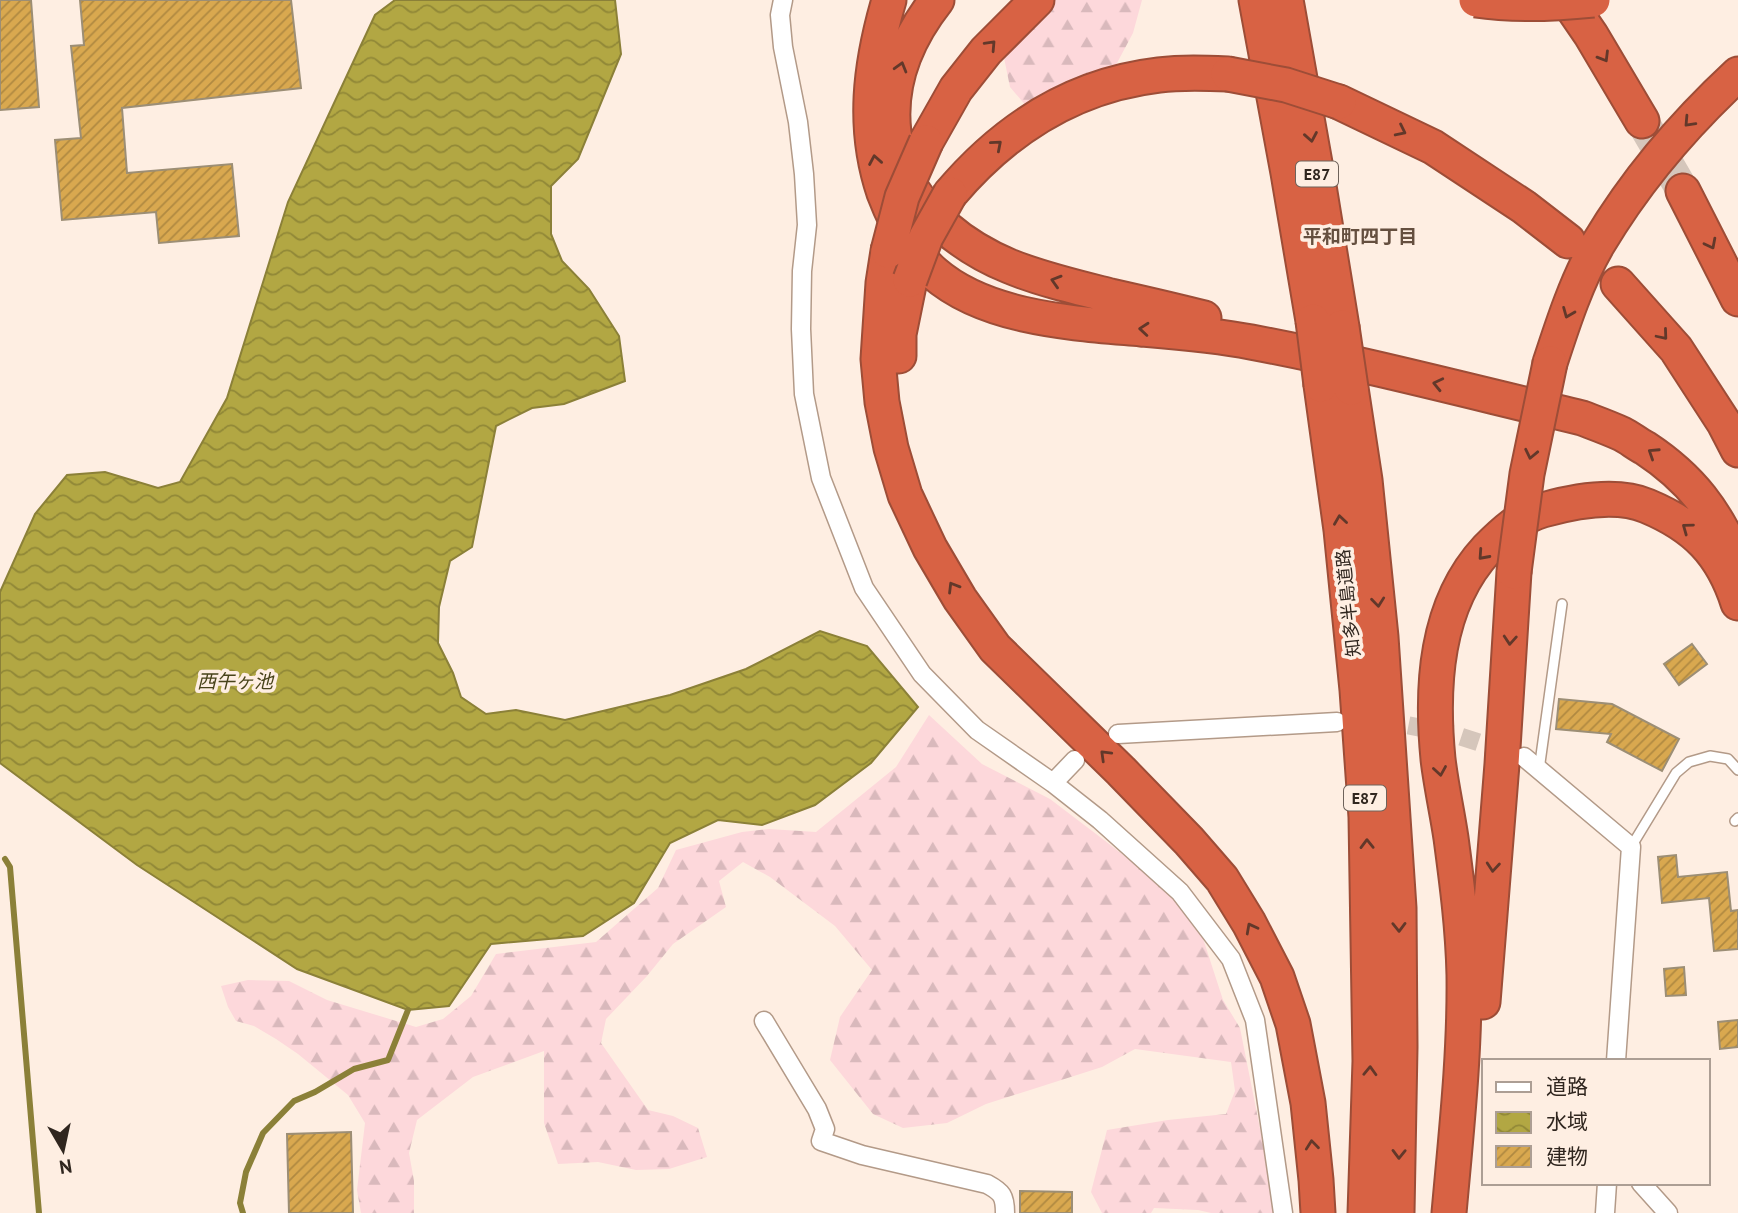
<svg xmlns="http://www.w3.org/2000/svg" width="1738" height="1213" font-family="'PT Sans','Noto Sans JP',sans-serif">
<defs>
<pattern id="forest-firs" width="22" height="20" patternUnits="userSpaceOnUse" patternTransform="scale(1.75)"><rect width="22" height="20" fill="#fdd8db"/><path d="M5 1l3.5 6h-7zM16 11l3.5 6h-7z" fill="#d9b9bc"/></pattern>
<pattern id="water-waves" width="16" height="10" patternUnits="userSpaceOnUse" patternTransform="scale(1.75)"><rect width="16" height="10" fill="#b2a743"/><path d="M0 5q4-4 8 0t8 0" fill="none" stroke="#918837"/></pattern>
<pattern id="building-hatch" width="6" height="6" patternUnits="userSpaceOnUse" patternTransform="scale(1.75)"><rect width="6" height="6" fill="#d9a84f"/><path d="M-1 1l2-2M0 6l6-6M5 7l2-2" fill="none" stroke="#b08941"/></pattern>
</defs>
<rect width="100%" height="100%" fill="#feeee2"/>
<path fill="url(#forest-firs)" d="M1012 0H1142L1133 33 1109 78 1027 107 1010 87 1001 43Z
M929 715 982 764 1050 799 1104 840 1155 880 1198 923 1223 1000 1240 1028 1266 1159 1273 1213H1211L1198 1210 1154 1208 1151 1213H1102L1091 1192 1107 1130 1168 1120 1226 1114 1235 1091 1231 1062 1135 1049 1102 1067 986 1104 947 1123 903 1128 873 1114 830 1060 840 1017 872 970 835 926 770 877 743 862 719 881 726 907 673 944 647 976 606 1019 601 1043 648 1110 673 1116 698 1128 707 1157 669 1169 636 1170 598 1162 558 1164 544 1123V1051L473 1077 417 1120 409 1153 414 1181V1213H361L357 1190 365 1123 348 1095 298 1054 276 1039 254 1026 236 1021 228 1007 221 986 248 980 289 981 327 1000 416 1027 443 1019 471 996 496 954 596 942 658 888 676 850 742 832 769 829 816 832 896 767Z"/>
<path fill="url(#water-waves)" stroke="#8b8038" stroke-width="2" d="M395 0H615L621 54 578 159 551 186V234L562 261 589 289 619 336 625 381 564 404 532 408 496 426 472 547 450 561 439 607 438 643 453 673 461 697 486 714 516 710 565 720 670 695 746 669 820 631 867 646 918 707 871 763 815 805 762 825 718 820 670 843 634 903 583 936 491 944 449 1006 408 1010 297 969 137 865 0 763V592L35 514 67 475 105 472 158 488 180 482 227 398 288 202 375 15Z"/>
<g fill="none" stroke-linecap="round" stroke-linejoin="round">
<path stroke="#8b8038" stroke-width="6" d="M5 859 10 867 39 1213
M243 1213 240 1203 246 1172 263 1133 294 1101 315 1092 354 1069 388 1060 408 1010"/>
</g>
<path fill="url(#building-hatch)" stroke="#9c8e75" stroke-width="2" d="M0 0H31L39 107 0 110Z
M80 0H291L301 88 122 108 127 173 232 164 239 236 159 243 156 212 62 220 55 140 81 138 71 46 84 45Z
M1692 644 1707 664 1679 685 1664 664Z
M1559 699 1612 704 1679 739 1662 771 1607 742 1611 734 1556 729Z
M1676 855 1678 877 1727 872 1731 911 1738 910V949L1714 951 1709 898 1662 903 1658 857Z
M1684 967 1686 995 1666 996 1664 969Z
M1738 1020V1047L1720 1049 1718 1022Z
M351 1132 353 1213H289L287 1134Z
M1020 1191 1072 1192V1213H1020Z"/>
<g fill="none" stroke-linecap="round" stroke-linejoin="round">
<path stroke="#d5c6bb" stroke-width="18" stroke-dasharray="18 9" stroke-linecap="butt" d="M1382 720 1456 735 1508 752"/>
<path stroke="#d5c6bb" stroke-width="33" stroke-dasharray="33 17" stroke-linecap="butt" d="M1642 121 1683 191"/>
<defs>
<path id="service" d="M1539 770 1562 604
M1735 821 1738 818
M1631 847 1676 773 1689 762 1710 756 1728 759 1738 770"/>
<path id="minor" d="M783 0 780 15 783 47 798 122 804 174 807 225 802 271 801 329 804 394 821 478 864 588 922 674 977 730 1053 783 1100 820 1180 892 1231 959 1255 1020 1283 1213
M1118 734 1337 722
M1524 757 1631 847 1616 1061
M1053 783 1075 760
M764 1021 817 1109 825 1129 821 1141 862 1155 987 1184C1002 1192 1005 1196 1005 1213
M1641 1183 1668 1213
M1605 1213 1607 1183"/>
<path id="motorway" d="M889 0C870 65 862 128 884 193 895 222 910 252 934 273 987 319 1074 323 1141 329 1177 332 1215 335 1251 342 1362 363 1472 392 1582 418 1595 423 1609 428 1622 434 1630 438 1637 444 1645 448 1692 479 1716 512 1738 563
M937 0C907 38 888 84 894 133 896 145 898 157 902 169 920 214 965 248 1009 266 1040 279 1079 288 1111 296 1142 303 1173 310 1204 318
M1256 0 1288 173 1313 321
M1286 0 1318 180 1342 327
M1567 0 1591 35 1642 121
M1339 102 1433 147 1524 207 1568 241
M926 142 956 89 986 51 1037 0
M1683 191 1738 299
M950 194C1005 129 1073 85 1159 75 1182 72 1205 73 1228 74
M888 251 883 283 878 359 882 402 891 448 905 495 930 548 960 599 995 648 1121 771 1189 841 1222 879 1249 923 1277 977 1293 1024 1308 1103 1316 1180 1318 1213
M1618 284 1676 349 1724 423 1738 450
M899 356V334L910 280
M1550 363C1563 323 1577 280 1598 244 1636 180 1684 124 1738 74
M1321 385 1341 530 1357 690 1366 817 1370 1061 1365 1213
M1351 388 1365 480 1381 637 1399 908 1400 1047 1397 1213
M1483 1002 1502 764 1514 572
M1449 1213C1456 1134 1465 1055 1464 975 1463 929 1457 883 1451 838 1447 811 1441 785 1438 759 1431 687 1435 605 1487 549 1503 533 1521 516 1543 510 1575 501 1616 493 1647 506 1695 526 1722 553 1738 603"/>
</defs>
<use href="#service" stroke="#b39a88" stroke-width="12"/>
<use href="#minor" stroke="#b39a88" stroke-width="21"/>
<use href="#motorway" stroke="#9d4d37" stroke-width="37"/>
<use href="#service" stroke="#fff" stroke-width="9"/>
<use href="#minor" stroke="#fff" stroke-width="18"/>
<use href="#motorway" stroke="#d86244" stroke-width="33"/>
<defs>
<path id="motorway-bridge" d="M1476 0C1515 6 1554 4 1593 0
M1228 74 1286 85 1339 102
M888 251 902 197 926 142
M910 280 926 237 950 194
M1313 321 1321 385
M1342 327 1351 388
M1514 572 1527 474 1550 363"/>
</defs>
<use href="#motorway-bridge" stroke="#9d4d37" stroke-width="37" stroke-linecap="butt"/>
<use href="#motorway-bridge" stroke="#d86244" stroke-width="33"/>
</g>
<defs><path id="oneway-chevron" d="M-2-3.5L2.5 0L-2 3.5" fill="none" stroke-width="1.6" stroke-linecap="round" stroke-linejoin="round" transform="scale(1.75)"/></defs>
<g stroke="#62382a">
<use href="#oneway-chevron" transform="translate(991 45) rotate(-47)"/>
<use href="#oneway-chevron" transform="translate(1604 57) rotate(59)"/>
<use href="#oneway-chevron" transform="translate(901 67) rotate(-74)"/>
<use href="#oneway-chevron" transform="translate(1689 122) rotate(133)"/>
<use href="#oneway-chevron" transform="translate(1401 131) rotate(26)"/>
<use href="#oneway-chevron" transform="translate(1311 137) rotate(80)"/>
<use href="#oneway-chevron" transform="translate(997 145) rotate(-41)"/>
<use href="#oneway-chevron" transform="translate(875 160) rotate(-100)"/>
<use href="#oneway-chevron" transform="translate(1711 244) rotate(63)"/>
<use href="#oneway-chevron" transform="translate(1056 281) rotate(-163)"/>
<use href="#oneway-chevron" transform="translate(1568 313) rotate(112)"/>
<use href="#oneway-chevron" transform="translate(1144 329) rotate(-175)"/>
<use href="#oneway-chevron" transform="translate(1663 335) rotate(50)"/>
<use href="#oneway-chevron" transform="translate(1438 384) rotate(-167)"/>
<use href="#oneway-chevron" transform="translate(1653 453) rotate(-147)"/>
<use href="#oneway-chevron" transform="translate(1531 454) rotate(102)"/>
<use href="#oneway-chevron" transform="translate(1340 520) rotate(-98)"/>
<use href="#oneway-chevron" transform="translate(1687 528) rotate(-144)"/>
<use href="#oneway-chevron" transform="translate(1483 555) rotate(132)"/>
<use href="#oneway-chevron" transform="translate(953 587) rotate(-121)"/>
<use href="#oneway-chevron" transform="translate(1378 602) rotate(84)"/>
<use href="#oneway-chevron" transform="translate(1510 640) rotate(94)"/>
<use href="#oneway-chevron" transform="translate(1105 755) rotate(-136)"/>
<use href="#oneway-chevron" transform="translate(1440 771) rotate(81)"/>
<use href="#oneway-chevron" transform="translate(1367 844) rotate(-91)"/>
<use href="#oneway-chevron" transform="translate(1493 867) rotate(95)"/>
<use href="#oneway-chevron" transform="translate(1399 927) rotate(89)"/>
<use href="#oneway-chevron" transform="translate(1251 928) rotate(-118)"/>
<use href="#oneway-chevron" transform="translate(1370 1071) rotate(-88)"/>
<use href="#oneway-chevron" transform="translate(1312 1145) rotate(-96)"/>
<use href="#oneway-chevron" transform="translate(1399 1154) rotate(91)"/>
</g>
<g text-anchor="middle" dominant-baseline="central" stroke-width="7" stroke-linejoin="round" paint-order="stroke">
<g fill="#feeee2" stroke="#6e625a" stroke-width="2">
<rect x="1296" y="161.5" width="42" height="25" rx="5"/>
<rect x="1344" y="785.5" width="42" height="25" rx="5"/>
</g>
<g font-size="16" font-weight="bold" fill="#30261f">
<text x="1317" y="174">E87</text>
<text x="1365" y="798">E87</text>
</g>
<g font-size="18" fill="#30261f" stroke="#feeee2">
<text transform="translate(1348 603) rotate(-96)">知多半島道路</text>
</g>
<g font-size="19" font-weight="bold" fill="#654f3f" stroke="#feeee2">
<text x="1360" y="236">平和町四丁目</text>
</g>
<g font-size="19" font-style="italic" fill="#48431a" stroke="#feeee2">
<text x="235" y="681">西午ヶ池</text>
</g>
</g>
<rect x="1482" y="1059" width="228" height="126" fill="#feeee2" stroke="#ac9e94" stroke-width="2"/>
<rect x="1496" y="1082" width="35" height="10" fill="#ffffff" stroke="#ac9e94" stroke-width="2"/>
<text x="1546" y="1094" font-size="21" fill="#30261f">道路</text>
<rect x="1496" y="1112" width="35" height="21" fill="url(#water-waves)" stroke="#ac9e94" stroke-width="2"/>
<text x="1546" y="1129" font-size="21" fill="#30261f">水域</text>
<rect x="1496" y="1146" width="35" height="21" fill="url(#building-hatch)" stroke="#ac9e94" stroke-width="2"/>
<text x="1546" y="1164" font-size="21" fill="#30261f">建物</text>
<g transform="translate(63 1150) rotate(171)" stroke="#feeee2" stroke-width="5" paint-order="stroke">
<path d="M0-5L12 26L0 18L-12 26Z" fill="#30261f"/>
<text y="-10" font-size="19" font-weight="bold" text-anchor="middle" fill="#30261f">N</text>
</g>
</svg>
